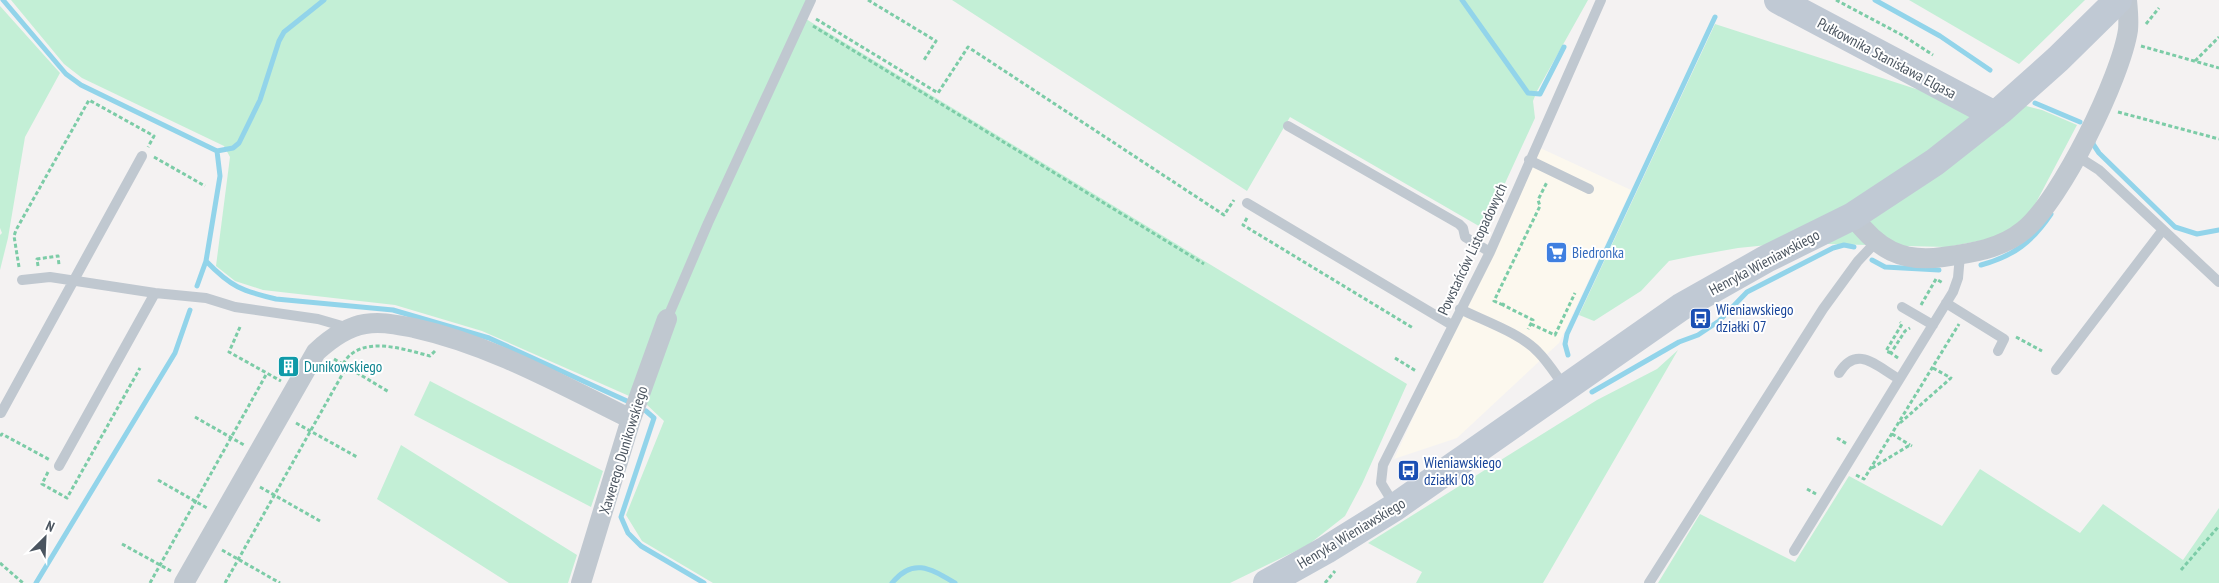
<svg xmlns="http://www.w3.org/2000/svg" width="2219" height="583" font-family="'PT Sans Narrow',sans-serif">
<rect width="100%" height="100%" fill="#f4f2f2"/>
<path fill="#fcf8ee" d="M1538 147 1631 190 1559 343 1457 438 1394 459Z"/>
<path fill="#c3efd6" d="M11 0H815L806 19 1407 384 1362 484 1345 516 1308 545 1230 583H713L642 541 626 515 664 421 645 403 482 331 395 305 263 290 235 281 216 266 230 157 224 146 82 78 64 64Z
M952 0H1588L1537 91 1533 101 1535 118 1484 229 1290 117 1247 191Z
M1909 0H2085L2019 64Z
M0 6 60 73 25 137 8 238 0 270V235L2 233 0 228Z
M1715 24 1916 89 1969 94 2003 100 2042 110 2077 125 2030 214 2013 227 1994 238 1947 247 1788 243 1738 248 1693 256 1669 261 1641 291 1594 321 1579 315Z
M1678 350 1543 583H1416L1422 572 1368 543 1597 400 1657 369Z
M430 381 603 471 591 507 414 415Z
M401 445 577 555 568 583H509L377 499Z
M1980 469 2080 533 2103 504 2183 560 2219 508V583H1658L1700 514 1795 562 1849 476 1942 526Z"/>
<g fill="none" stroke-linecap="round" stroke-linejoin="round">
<path stroke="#92d4ea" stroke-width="5" d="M3 0 66 74 81 85 217 151 220 176 206 261 197 286
M1462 0 1528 93 1540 94 1564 47
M1875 0 1940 36 1990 70
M2035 103 2080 122
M2093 139V144L2099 153 2175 227 2197 234 2219 230
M217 151 233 148 239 143 260 100 279 41 284 32 324 0
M1872 260 1885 267 1939 270
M206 261C231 287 242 291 276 299L393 310 489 338 627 401
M1981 265C2014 256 2032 242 2051 214
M1568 355 1565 344 1567 334 1715 17
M1592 392 1679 342 1698 335 1719 321 1747 292 1833 248 1844 245 1854 247
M646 411 654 418 621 517 628 533 641 546 704 583
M36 583 175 353 190 310
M892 583C913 557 931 569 955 583"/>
<path stroke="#7ccca7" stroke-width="3" stroke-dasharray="4 2.5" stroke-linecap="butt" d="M868 0 936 41 924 60
M1836 0 1902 35 1933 55
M816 19 938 93 968 47 1224 215 1234 200
M2146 24 2159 8
M813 26 1204 264
M2141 46 2219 68
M2195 61 2219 37
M2118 112 2219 139
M154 157 205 186
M1247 218 1243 225 1413 328
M38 266 37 259 58 256 59 265
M19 267 14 236 16 230 89 100 154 136 148 147
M1504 303 1503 305 1533 320 1528 329
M1503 305 1494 301 1540 206 1538 200 1547 182
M1921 305 1936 279 1943 283
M1531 324 1555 335 1575 293
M240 327 229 352 281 381
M2016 337 2042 351
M1891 353 1886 351 1902 324 1900 322
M1395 358 1416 371
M1898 358 1891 353 1905 331 1910 328
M334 359 389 392
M343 364C360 334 403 349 430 356L435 351
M1933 368 1951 378
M195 417 244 445
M296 423 357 457
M1900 423 1951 378 1953 380
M1892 434 1910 445
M0 436 2 434 50 460
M1837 438 1847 444
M1872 468 1910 445 1912 446
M48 472 42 484 67 498 140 368
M1856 475 1864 479 1959 324
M158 480 207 508
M260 487 320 521
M1807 489 1816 494
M122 544 171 571
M222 550 280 583
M0 563 23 583
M2181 570 2219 526
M150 583 267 373
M225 583 347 366
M1325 583 1335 571"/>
<path stroke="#c0c8d0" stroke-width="10" d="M1288 126 1459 224 1463 228 1465 237 1490 252
M2077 156 2099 170 2219 282
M1529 160 1589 189
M1247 203 1452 325
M22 280 50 277 155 293 206 298 235 307 318 319 349 328
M1946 303 2004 339 1998 351
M1902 307 1933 325
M1460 309C1484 321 1520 333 1538 352 1548 362 1556 375 1564 386
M667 319 708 223 811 0
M2056 370 2162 231
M1839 373C1857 344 1876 366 1899 379
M1 413 142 156
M59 466 155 293
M1395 506 1381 483 1383 465 1490 252 1601 0
M1794 551 1953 292 1958 278 1960 255
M1649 583 1823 309 1858 261 1876 242"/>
<path stroke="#c0c8d0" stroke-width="20" d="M1853 216C1877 249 1902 263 1943 257 1972 253 2001 249 2024 230 2061 200 2121 77 2128 30 2129 20 2128 10 2127 0
M184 583 316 352C330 339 346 327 365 324 382 321 397 325 414 328 491 345 560 384 631 419
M581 583 631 419 667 319"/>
<path stroke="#c0c9d4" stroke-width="28" d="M1778 0 1995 115
M1267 583 1326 550 1395 507 1681 307 1766 259 1853 216 1935 162 2001 110 2058 59 2118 0"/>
</g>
<defs>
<symbol id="supermarket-square" viewBox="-11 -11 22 22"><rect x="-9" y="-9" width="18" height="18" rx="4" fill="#3f7fe0" stroke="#fff"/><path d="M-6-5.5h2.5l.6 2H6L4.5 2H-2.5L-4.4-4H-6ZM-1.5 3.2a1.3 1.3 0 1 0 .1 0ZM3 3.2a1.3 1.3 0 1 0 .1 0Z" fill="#fff"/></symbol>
<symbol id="bus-square" viewBox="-11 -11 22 22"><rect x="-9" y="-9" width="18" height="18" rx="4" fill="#1a4fb4" stroke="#fff"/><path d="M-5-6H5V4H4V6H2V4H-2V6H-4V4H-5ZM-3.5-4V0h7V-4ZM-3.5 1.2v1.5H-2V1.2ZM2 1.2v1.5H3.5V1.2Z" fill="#fff"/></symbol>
<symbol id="building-square" viewBox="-11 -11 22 22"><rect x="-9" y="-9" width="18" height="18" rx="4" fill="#0f9aa8" stroke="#fff"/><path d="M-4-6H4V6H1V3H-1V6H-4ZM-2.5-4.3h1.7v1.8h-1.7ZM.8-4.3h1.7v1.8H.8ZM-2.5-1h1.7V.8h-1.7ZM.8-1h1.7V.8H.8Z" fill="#fff"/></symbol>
</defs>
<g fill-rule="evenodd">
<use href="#supermarket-square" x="1544" y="240" width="25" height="25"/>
<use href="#bus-square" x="1688" y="306" width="25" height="25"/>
<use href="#building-square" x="276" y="354" width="25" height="25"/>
<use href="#bus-square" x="1396" y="458" width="25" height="25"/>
</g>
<g text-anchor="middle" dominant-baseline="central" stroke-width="4" stroke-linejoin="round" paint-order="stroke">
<g font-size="15" fill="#4a545f" stroke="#fff">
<text transform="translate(1887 58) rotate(28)">Pułkownika Stanisława Elgasa</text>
<text transform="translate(1472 249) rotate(-65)">Powstańców Listopadowych</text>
<text transform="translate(1764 262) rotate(-28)">Henryka Wieniawskiego</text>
<text transform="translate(623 450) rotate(-73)">Xawerego Dunikowskiego</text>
<text transform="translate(1351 533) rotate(-31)">Henryka Wieniawskiego</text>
</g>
<g font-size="15" fill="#366cbe" stroke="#fff" text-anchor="start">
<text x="1572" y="252">Biedronka</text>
</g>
<g font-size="15" fill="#164399" stroke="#fff" text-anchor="start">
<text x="1716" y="309">Wieniawskiego<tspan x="1716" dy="17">działki 07</tspan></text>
<text x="1424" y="462">Wieniawskiego<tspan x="1424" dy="17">działki 08</tspan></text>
</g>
<g font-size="15" fill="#0d838f" stroke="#fff" text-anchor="start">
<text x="304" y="366">Dunikowskiego</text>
</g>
</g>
<g transform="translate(45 538) rotate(24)" stroke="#ffffff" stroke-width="4" paint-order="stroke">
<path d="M0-4L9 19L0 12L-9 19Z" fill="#4a545f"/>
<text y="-8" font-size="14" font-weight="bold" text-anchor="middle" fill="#4a545f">N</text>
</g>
</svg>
